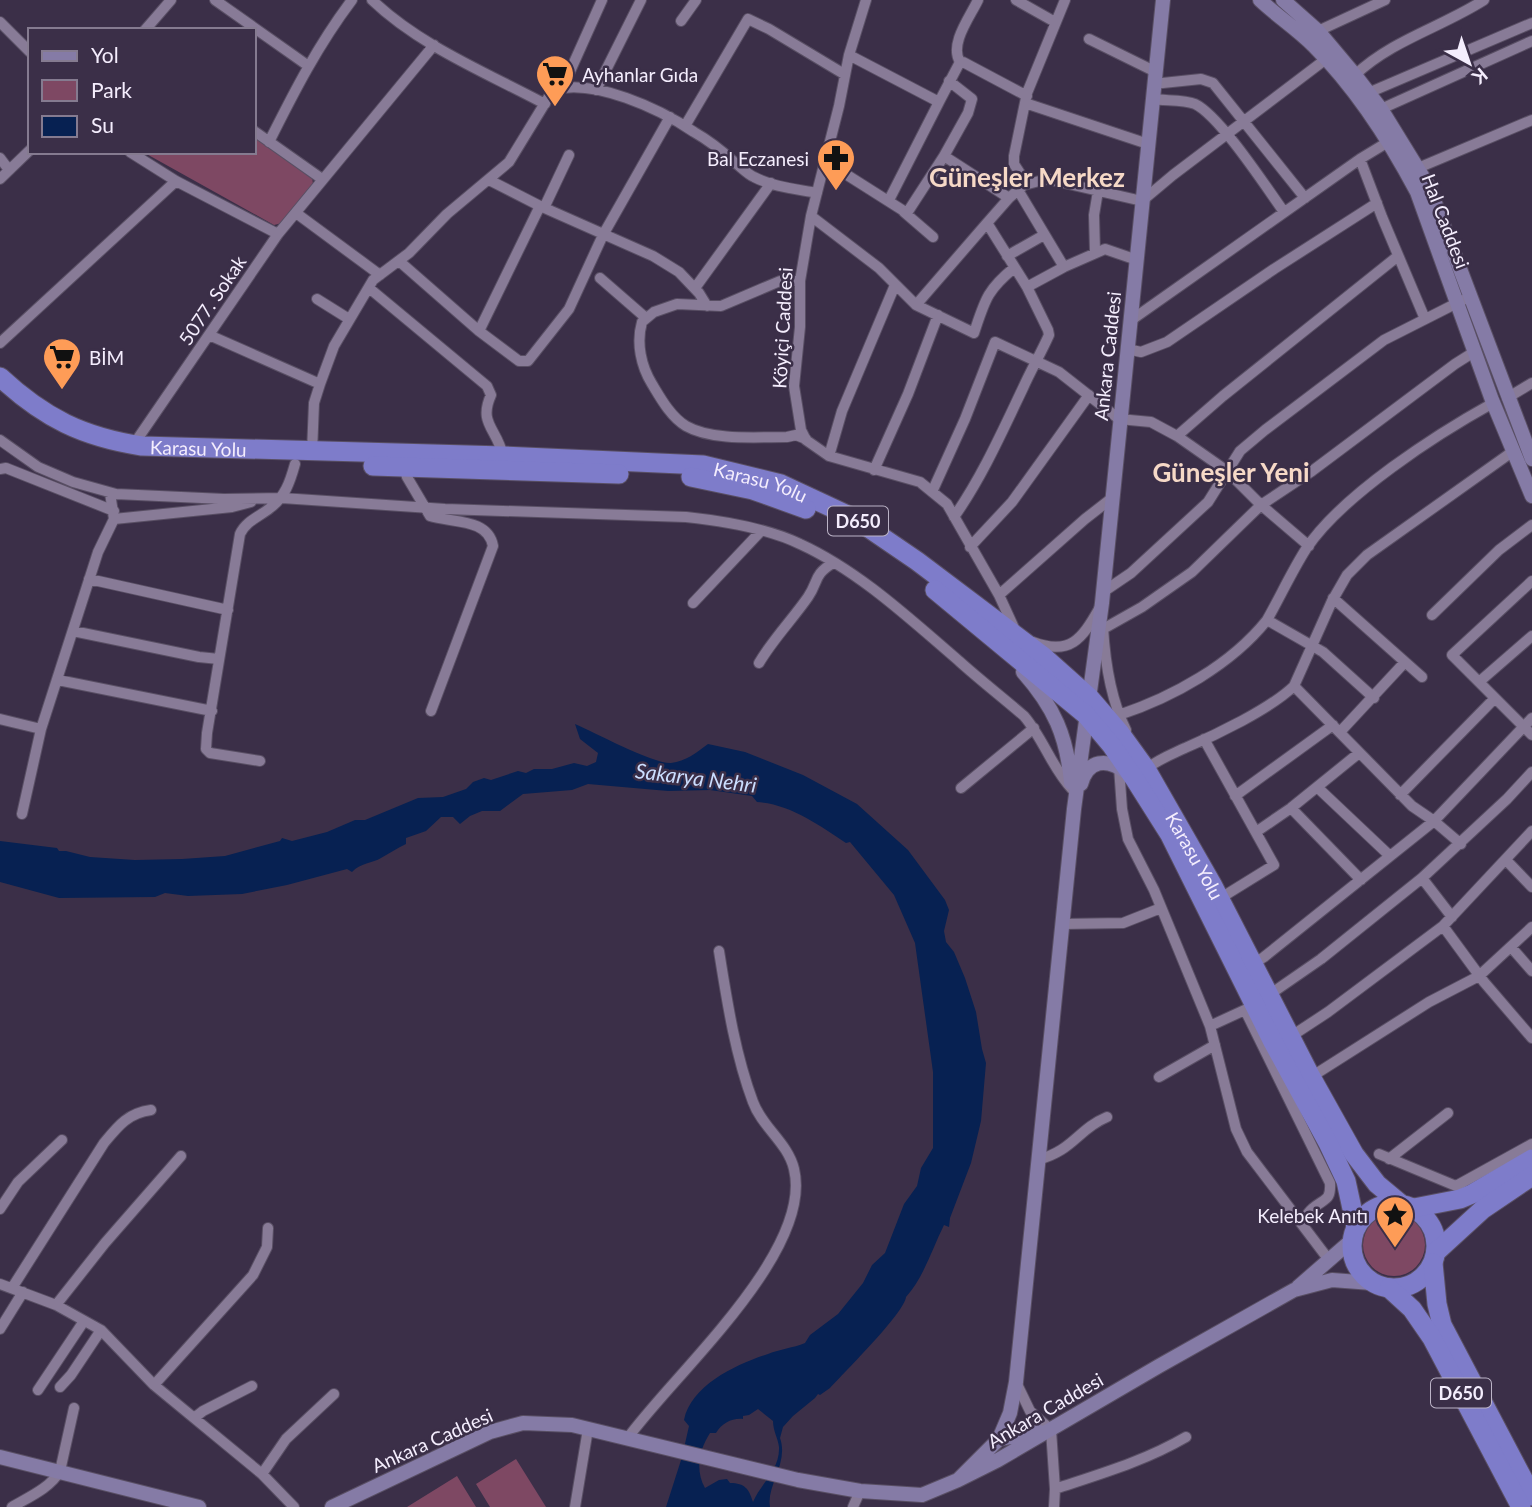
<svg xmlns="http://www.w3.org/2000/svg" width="1532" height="1507" font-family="Lato,sans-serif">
<rect width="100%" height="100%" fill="#3b2f48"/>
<path fill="#7e4863" d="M254 137 312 177 313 184 282 223 274 225 143 152H254Z
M1363 1245a31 31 0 1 1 62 0a31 31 0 1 1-62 0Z
M516 1459 546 1507H490L476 1484Z
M457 1476 476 1507H407Z"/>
<path fill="#072152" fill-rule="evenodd" d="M575 724C594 732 653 764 671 763 686 761 696 753 708 744L745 752 803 775 857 804 908 850 945 900 949 910 944 931 946 942 954 952 965 978 976 1012 982 1049 986 1063 981 1121 971 1163 950 1218 949 1227 944 1225C932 1249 924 1277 906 1297 905 1312 844 1373 830 1388L820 1395 818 1394 815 1398 793 1416 783 1427 780 1438C789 1463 766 1486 770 1507H666L682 1457 689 1426 684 1420C691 1385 737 1364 768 1354 780 1349 793 1348 805 1343L810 1335 838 1314 863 1283 872 1265 885 1253 904 1204 917 1186 921 1168 933 1148V1072L915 943 894 895 850 842 846 843C819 825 790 804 757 802L752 796 710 790 668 791 588 784 572 790 523 794 500 811H482L470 816 460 824 453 817H441L426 831 406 838V844C397 848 390 853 381 858 373 863 360 863 352 872L347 869 287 885 242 894 188 896 165 893 155 897 59 898 0 882V841L57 848 59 851H66L90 857 135 860 182 859 225 856 280 841 282 838 292 841 327 832 355 820H365L418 798 443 797 466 789 473 782 484 778 491 780 518 771 526 773 534 769H552L574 763 587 766 596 762 598 753 580 739ZM758 1409 773 1421C773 1431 778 1438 779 1447 780 1470 761 1483 753 1502 749 1489 745 1483 730 1483L727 1479 719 1480 705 1488C695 1470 699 1450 710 1433H716C722 1423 732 1418 743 1419V1416L749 1415Z"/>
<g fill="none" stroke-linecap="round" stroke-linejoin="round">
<defs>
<path id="street" d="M215 0 307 65
M372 0C420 46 487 73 545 104
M866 0 849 55 839 106 811 216 800 281V327L794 386 801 430 806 440 829 456 920 482 947 504 999 595 1015 630
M1016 0 1055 22
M681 21 696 0
M0 22 30 52
M145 30 171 0
M1318 31 1385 0
M1089 39 1154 71
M849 55 939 102 960 62H963L1027 96
M960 62C949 44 970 17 978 0
M1355 75C1392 40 1442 27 1484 0
M1153 84 1201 79 1213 83 1305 198
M563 87 602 0
M596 90 641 0
M1368 93 1532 23
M1153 99C1165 101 1184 99 1195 104 1220 116 1266 187 1284 212
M1025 103 1148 144
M1381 109 1532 41
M685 126 748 19 769 29 844 74
M254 131 322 179
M269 142C294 92 318 45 352 0
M130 152 176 181 278 234
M944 156 968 113 972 99 949 81
M0 158 9 170
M1360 159 1382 217 1425 319
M825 161 907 213 944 156 1009 198 987 223
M1418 168 1532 120
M0 179 30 150
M489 180 540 206 653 256 679 272 699 293 707 306
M1027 184 1014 164V156L1027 93 1065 0
M1018 190 1064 267 1027 287
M1009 198 1024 185 1047 179 1142 201 1173 175 1326 59
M889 200 939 102
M544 208 569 155
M904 212 933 237
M296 213 380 275
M811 216 879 268 916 305 987 223 1027 287 1048 330 1049 335C1041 353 1031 370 1023 388 1002 432 982 477 954 517
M1095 252 1094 215 1098 191
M1007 256 1044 235
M399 261 479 331 519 361H528L569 309 603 235 670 117
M1064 267 1105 249 1137 260
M600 278 646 318
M800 281H780L721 306 677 304 654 312 642 322C636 343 641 366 652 384 661 399 671 417 686 426 712 441 758 437 787 437L796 435 806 439
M369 288 487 386 491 395C478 424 497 428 503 456
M695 288 771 183
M317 299 349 319
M916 305 974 333C985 300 987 290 1014 268
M1130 321 1360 159 1388 142
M479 331 540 206
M209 335 320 384
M0 343 176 181
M1127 349 1141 352 1167 342 1274 269 1377 203
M1507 398 1532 383
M1177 436 1223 396 1398 256
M0 440 38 467 73 482 116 494 224 499 282 498 445 509 686 517C723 521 767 528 800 544 859 571 910 619 959 661 980 680 1002 697 1024 716 1043 738 1052 768 1072 789
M134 444 278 234 434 45
M312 452 314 403 320 384 334 346 373 280 409 253 447 214 509 162 553 90C594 78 660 109 694 132 708 140 721 150 733 161 740 166 747 174 754 177 773 187 796 189 817 193
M829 456 842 411 895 285
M404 467 407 477 430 516C452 523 488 518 493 546L431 711
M0 469 6 468 114 511
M874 470 908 394 938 315
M932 492 965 419 995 342 1059 372 1119 419 1151 422 1177 436 1227 471 1261 505 1309 546
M114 519 232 507 251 502
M970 547 1012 502 1089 395
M89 579 228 610
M1532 581 1452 655 1532 735
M1103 592 1131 573 1208 502 1240 451 1265 430 1384 340 1463 300
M999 595 1085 519 1112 498
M1333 598 1422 677
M693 603 761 531
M1432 615 1499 550 1532 525
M1267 620C1280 597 1292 571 1306 549 1342 495 1437 434 1493 403
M1103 627C1105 662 1110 698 1126 730
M1103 629 1142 607 1192 572 1261 505 1312 471 1455 364 1474 352
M73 631 199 657 219 659
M1033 642C1070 656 1082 639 1099 609
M759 663C773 639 792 620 808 597 819 581 813 575 833 563
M58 680 212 711
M1479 682 1532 636
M1119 715C1173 697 1231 665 1267 620L1323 652 1374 698
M0 719 41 729 98 552 114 519 110 493
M1340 732 1405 662
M1204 739 1274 865 1219 899
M260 761 210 753 206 749 207 733 240 534C246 521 259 517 270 508 285 497 290 482 295 464
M1145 766 1146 769C1159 759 1170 755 1185 748 1216 735 1270 709 1294 686
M1119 767 1122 809 1128 839 1154 890 1210 1026 1236 1129 1247 1152 1329 1260
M1317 787 1390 856
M961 788 1034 728
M1400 795 1495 698
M1235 796 1333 725
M1291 808 1361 880
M22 814 41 729
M1256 832 1291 808 1359 753
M1461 844 1434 821 1412 806 1294 686 1332 601 1347 575 1367 555 1512 452
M1506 860 1532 887
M1422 878 1507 799 1532 772
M1062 924 1123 923 1161 908
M1443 926 1484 982 1532 1038
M1511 947 1532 971
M1253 964 1264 957 1434 821 1532 718
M1269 995 1321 959 1422 878 1452 917
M1245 1010 1330 1183C1331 1202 1324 1198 1312 1209 1308 1212 1305 1218 1302 1223
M1210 1026 1249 1008
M1290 1037 1328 1012 1443 926 1532 831
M1159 1077 1215 1045
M1311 1077 1429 1002 1479 976 1532 927
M1379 1154 1456 1186 1532 1144
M1389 1159 1448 1113
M1037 1160C1073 1151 1078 1129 1107 1117
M0 1209 18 1182 62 1140
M0 1284 56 1305 101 1330 154 1385 262 1474 294 1507
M12 1288 104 1143C118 1126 128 1113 151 1110
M56 1305 105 1243 181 1156
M0 1329 23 1292
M1016 1382 1030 1411 1051 1430 1055 1489 1054 1507
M154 1385 253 1275 267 1247 268 1228
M60 1387 71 1375 101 1330
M38 1390 84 1321
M194 1418 203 1411 252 1386
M627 1439C673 1375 814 1252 794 1169 788 1143 762 1127 753 1102 735 1054 727 1001 719 951
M262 1474 286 1439 334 1394
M1055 1489C1100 1474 1145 1461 1186 1437
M12 1507C29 1497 50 1488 60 1471L74 1408
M575 1507 588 1429
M853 1507 860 1491"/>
<path id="secondary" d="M1260 0C1277 16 1297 29 1314 46 1354 86 1390 141 1417 192L1492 400 1532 496
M1283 0 1318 31 1355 75 1381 109 1429 187 1532 459
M1023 672C1054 707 1067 736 1071 783
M1081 784C1088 759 1107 758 1126 772
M1298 1287 1352 1240
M999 1439 1039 1432
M0 1457 199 1507
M958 1480 999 1439 1010 1413 1016 1382 1074 809 1102 603 1163 0
M332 1507 490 1432 523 1423 572 1425 798 1480 860 1491 922 1495 958 1480 998 1460 1159 1366 1294 1290 1332 1280 1372 1283"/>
<g id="highway">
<path id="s1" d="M0 377C44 418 83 437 142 446L503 456 703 465 781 484 854 518 917 561 1043 656 1089 697 1120 733 1146 769 1213 886 1311 1077 1354 1154 1377 1184 1401 1204"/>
<path d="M373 466 619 474"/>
<path d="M691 477 753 490 806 509"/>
<path d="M935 590 1086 715 1112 746 1134 778 1170 835 1273 1042 1328 1143 1346 1181 1356 1227"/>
<circle cx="1394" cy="1246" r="42"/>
<path d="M1414 1208 1460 1199 1472 1194 1532 1159"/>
<path d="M1436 1252 1483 1209 1532 1176"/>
<path d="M1433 1263 1437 1304 1442 1325 1532 1496"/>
<path d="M1389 1288 1412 1309 1432 1338 1521 1507"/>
</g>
</defs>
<use href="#street" stroke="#594f64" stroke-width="12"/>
<use href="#secondary" stroke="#594f64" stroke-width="16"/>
<use href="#highway" stroke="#594f64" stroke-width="21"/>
<use href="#street" stroke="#887b97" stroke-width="10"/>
<use href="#secondary" stroke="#857ba6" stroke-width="14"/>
<use href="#highway" stroke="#7e7cca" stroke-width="19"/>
</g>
<defs>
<symbol id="supermarket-pin" viewBox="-11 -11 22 30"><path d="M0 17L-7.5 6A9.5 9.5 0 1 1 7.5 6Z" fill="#fe9c57" stroke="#3b2f48"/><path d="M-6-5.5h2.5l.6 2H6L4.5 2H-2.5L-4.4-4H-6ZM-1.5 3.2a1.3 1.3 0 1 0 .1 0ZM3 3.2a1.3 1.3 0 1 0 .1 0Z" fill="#111"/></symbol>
<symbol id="pharmacy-pin" viewBox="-11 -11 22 30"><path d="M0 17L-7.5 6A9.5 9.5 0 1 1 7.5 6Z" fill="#fe9c57" stroke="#3b2f48"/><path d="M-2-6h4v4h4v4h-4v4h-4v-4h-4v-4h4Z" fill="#111"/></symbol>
<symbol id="sight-pin" viewBox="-11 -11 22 30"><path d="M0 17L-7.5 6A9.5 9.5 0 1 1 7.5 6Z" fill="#fe9c57" stroke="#3b2f48"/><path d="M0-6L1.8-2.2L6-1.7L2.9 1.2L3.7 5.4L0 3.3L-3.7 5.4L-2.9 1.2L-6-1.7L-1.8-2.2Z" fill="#111"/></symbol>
</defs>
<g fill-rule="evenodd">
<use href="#supermarket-pin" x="533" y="52" width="44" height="60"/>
<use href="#pharmacy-pin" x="814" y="136" width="44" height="60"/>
<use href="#supermarket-pin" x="40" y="335" width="44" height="60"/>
<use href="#sight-pin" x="1373" y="1193" width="44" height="60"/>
</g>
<g text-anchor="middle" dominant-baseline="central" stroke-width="5" stroke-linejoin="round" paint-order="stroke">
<g fill="#3b2f48" stroke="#bcb4c7" stroke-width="2">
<rect x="828" y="506.5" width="60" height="29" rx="5"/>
<rect x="1431" y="1378.5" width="60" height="29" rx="5"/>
</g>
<g font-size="18" font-weight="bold" fill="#f4edfd">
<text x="858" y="521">D650</text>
<text x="1461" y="1393">D650</text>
</g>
<g font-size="19" fill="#f4edfd" stroke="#3b2f48" text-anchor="start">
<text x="582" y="74">Ayhanlar Gıda</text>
<text x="809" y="158" text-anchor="end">Bal Eczanesi</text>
<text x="89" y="357">BİM</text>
<text x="1368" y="1215" text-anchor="end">Kelebek Anıtı</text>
</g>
<g font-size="19" fill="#f4edfd" stroke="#3b2f48">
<text transform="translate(1446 221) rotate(69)">Hal Caddesi</text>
<text transform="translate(212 300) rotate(-56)">5077. Sokak</text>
<text transform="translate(782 328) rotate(-87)">Köyiçi Caddesi</text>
<text transform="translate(1107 356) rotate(-84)">Ankara Caddesi</text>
<text stroke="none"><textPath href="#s1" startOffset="217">Karasu Yolu</textPath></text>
<text stroke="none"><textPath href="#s1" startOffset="782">Karasu Yolu</textPath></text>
<text stroke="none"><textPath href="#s1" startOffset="1370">Karasu Yolu</textPath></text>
<text transform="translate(1045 1410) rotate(-30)">Ankara Caddesi</text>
<text transform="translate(432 1440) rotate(-24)">Ankara Caddesi</text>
</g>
<g font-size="21" font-style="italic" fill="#cbdeff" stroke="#3b2f48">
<text transform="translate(696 777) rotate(7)">Sakarya Nehri</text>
</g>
<g font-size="26" font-weight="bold" fill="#f6d9c7" stroke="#3b2f48">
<text x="1027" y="177">Güneşler Merkez</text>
<text x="1231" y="472">Güneşler Yeni</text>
</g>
</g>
<rect x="28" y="28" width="228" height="126" fill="#3b2f48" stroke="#857b90" stroke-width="2"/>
<rect x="42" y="51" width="35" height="10" fill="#857ba6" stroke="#857b90" stroke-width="2"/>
<text x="91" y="63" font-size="21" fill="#f4edfd">Yol</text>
<rect x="42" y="80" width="35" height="21" fill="#7e4863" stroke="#857b90" stroke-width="2"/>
<text x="91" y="98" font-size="21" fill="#f4edfd">Park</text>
<rect x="42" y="116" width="35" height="21" fill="#072152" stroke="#857b90" stroke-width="2"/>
<text x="91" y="133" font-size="21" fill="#f4edfd">Su</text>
<g transform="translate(1469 63) rotate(140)" stroke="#3b2f48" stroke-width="5" paint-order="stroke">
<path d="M0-5L12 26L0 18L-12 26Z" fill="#f4edfd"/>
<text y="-10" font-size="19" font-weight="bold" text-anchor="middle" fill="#f4edfd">K</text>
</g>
</svg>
